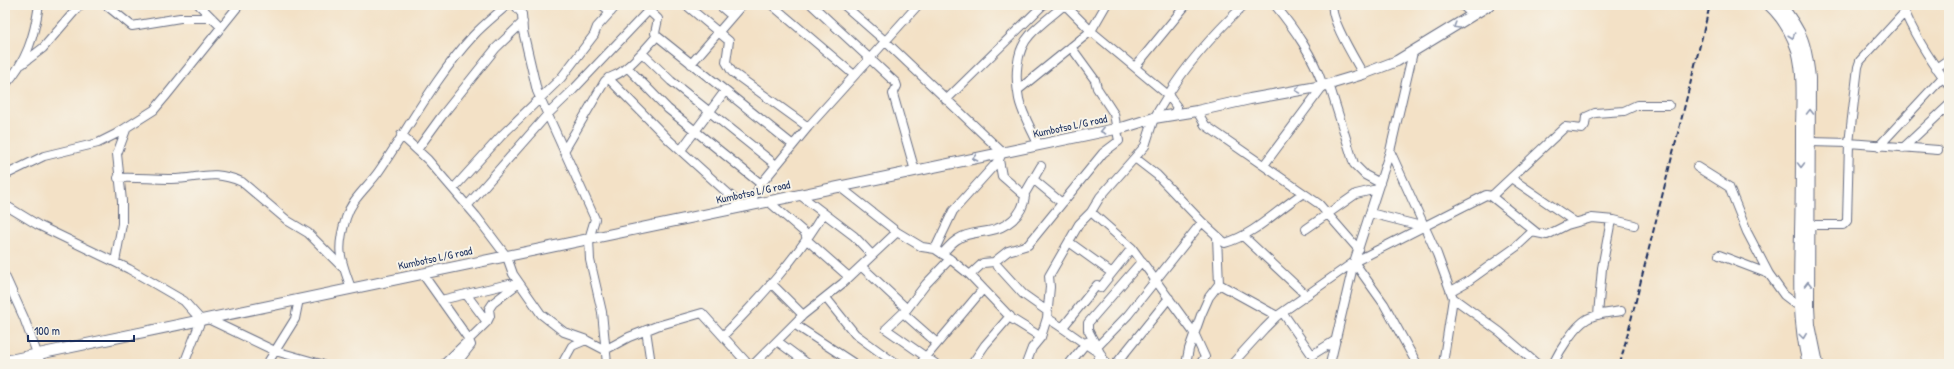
<svg xmlns="http://www.w3.org/2000/svg" width="1954" height="369" font-family="'Patrick Hand',sans-serif">
<rect width="100%" height="100%" fill="#f7f3e8"/>
<filter id="ink" filterUnits="userSpaceOnUse"><feTurbulence type="fractalNoise" baseFrequency=".025" numOctaves="2"/><feDisplacementMap in="SourceGraphic" scale="8" xChannelSelector="R" yChannelSelector="G"/><feConvolveMatrix kernelMatrix="1 2 1 2 8 2 1 2 1" color-interpolation-filters="sRGB"/></filter>
<filter id="wash" filterUnits="userSpaceOnUse"><feTurbulence type="fractalNoise" baseFrequency=".012" numOctaves="4" result="noise"/><feDisplacementMap in="SourceGraphic" scale="16" xChannelSelector="R" yChannelSelector="G"/><feGaussianBlur stdDeviation="0.9" result="paint"/><feColorMatrix in="noise" values="0 0 0 0 0 0 0 0 0 0 0 0 0 0 0 0 0 1.4 0 .05"/><feComposite in="paint" operator="in"/></filter>
<g filter="url(#wash)">
<rect width="100%" height="100%" fill="#f3e1c6"/>
</g>
<g filter="url(#ink)">
<g fill="none" stroke-linecap="round" stroke-linejoin="round">
<defs>
<path id="minor" d="M106 5 132 26 180 18H212
M199 5 221 27
M515 5 522 14 523 31 537 91 595 219 589 239 590 260 602 312 607 364
M602 5 611 12
M643 5 658 19 655 33 657 36 793 145
M686 5 729 41 726 62 732 72 808 127
M719 5 732 16
M772 5 854 75
M812 5 896 83 897 86 893 94 915 171
M844 5 885 41 1002 152 999 160 953 211 935 249
M1333 5C1329 18 1356 61 1363 74
M1462 5 1473 15
M1902 5C1913 34 1930 60 1949 85
M642 53 671 81 776 165
M22 64 43 48 80 5
M691 64 742 5
M627 67 668 109 761 184
M1135 67 1186 5
M1936 68 1949 59
M608 78 670 141 743 207
M1329 84 1354 164 1365 175 1380 183
M5 85C27 61 34 37 39 5
M1018 90 1091 31 1106 5
M946 100 1043 5
M1197 111 1205 125 1319 204 1359 250
M1174 114 1177 107 1168 95C1188 62 1216 32 1244 5
M401 135 428 160 476 216 507 257 513 274 541 314 564 332 584 339 605 350 629 337 657 326 702 313 748 364
M1810 142 1849 143 1938 150
M1038 144C1032 130 1022 114 1019 99 1015 79 1015 51 1030 35 1040 24 1053 15 1064 5
M1879 146 1943 77
M1903 148 1949 105
M417 150 441 117 496 48 523 22
M681 150 725 91
M564 151 605 81C610 76 616 76 621 72 635 62 646 48 657 36
M1390 151 1437 254 1453 298 1443 364
M1135 158 1157 175 1202 222
M1264 165 1323 86C1313 55 1295 30 1275 5
M1697 167 1729 187 1747 232 1769 274
M5 175 44 156 98 143 116 134 154 110 165 97 239 5
M118 178C135 177 151 179 168 179 199 180 210 168 242 182L288 221 308 233 342 267
M1511 178 1575 222
M1033 179 1062 203
M840 187 897 232 922 247 935 249 950 259 970 275 1012 319 1041 337
M453 189 502 135 561 78 594 35 597 27 617 5
M800 195 854 236 872 255
M1024 195 1041 166
M1491 196 1537 233
M768 201 805 233 807 240 849 277
M5 205 38 225 129 269 184 301 201 320 184 364
M467 206 547 115 573 90 649 10
M748 206 761 184 808 127 918 5
M1091 212 1132 248 1194 333 1205 357 1200 364
M1370 213 1425 227
M1810 225H1843L1847 221 1849 143 1858 67 1860 61 1905 12
M1306 229 1356 194 1377 189
M1243 236 1306 295
M1069 242 1112 273 1132 248
M942 254C947 249 952 242 958 239 966 233 978 233 988 231 1006 228 1023 216 1025 196L1002 176 999 160
M1719 255 1769 274 1784 295 1801 308
M115 262 122 224V201L117 154 127 127
M994 262 1023 294 1047 311
M1354 262 1384 304 1417 364
M861 266 907 309
M422 273 468 338 471 345 456 364
M970 275 983 263 994 262 1008 251 1028 245 1103 153 1119 141 1114 114 1097 88 1095 80 1071 47
M5 276 24 318 41 364
M771 283 803 315
M1219 284 1277 316
M351 288C340 258 336 250 346 218 352 198 368 187 379 171 409 127 437 75 473 36 483 25 496 15 507 5
M1451 291 1467 282 1516 247 1532 232 1547 235 1567 225 1592 218 1614 220 1634 225
M466 294 487 322
M826 298 855 334 896 364
M1453 298 1500 332 1537 364
M441 300 509 284 515 286
M903 313 937 343
M1283 313 1312 355 1336 340
M1598 315 1602 268 1611 220
M1047 318C1066 329 1082 343 1101 354L1095 364
M208 319 275 351 321 364
M794 324 855 364
M1063 327 1097 285 1100 288 1112 273
M646 330 651 364
M723 336C760 298 796 259 823 214
M777 341 808 364
M1097 347 1128 315 1202 222 1225 243C1254 235 1277 210 1302 194
M267 364 295 319 299 299
M444 364 487 322 490 316 489 309 493 303 519 283
M562 364 572 346 586 340
M754 364 803 315 843 283 897 232
M920 364 983 289
M936 364 886 329 907 309 926 284 950 259
M972 364 985 345 1010 316
M1026 364 1032 348 1041 337 1047 318 1050 287 1049 276 1079 224 1091 212 1100 197 1145 146 1154 118 1168 95 1091 31 1065 5
M1069 364 1087 342
M1106 364 1088 330V323L1142 261
M1116 364 1169 298
M1186 364 1189 349 1201 315 1209 297 1219 284 1217 237
M1232 364 1264 329 1277 316 1354 262 1486 195 1491 196 1495 193 1565 127 1582 129 1585 125 1586 117 1595 113 1624 111 1637 105H1669
M1330 364 1354 262 1390 151 1413 52
M1553 364C1560 350 1574 327 1587 319 1597 313 1611 313 1621 311"/>
<path id="major" d="M1769 5C1783 18 1791 32 1797 50 1804 76 1801 106 1801 132 1801 165 1801 198 1800 232 1799 276 1797 321 1808 364
M1781 5C1803 33 1806 43 1810 78L1809 307 1810 325 1818 364
M5 361 1125 127 1154 118 1197 111 1250 99 1323 86 1363 74 1397 61 1489 5"/>
</defs>
<use href="#minor" stroke="#676d82" stroke-width="10"/>
<use href="#major" stroke="#676d82" stroke-width="12"/>
<use href="#minor" stroke="#fff" stroke-width="8"/>
<use href="#major" stroke="#fff" stroke-width="10"/>
<path stroke="#1b2f5e" stroke-width="2" stroke-dasharray="6 3" stroke-linecap="butt" d="M1620 364 1710 5"/>
</g>
<defs><path id="oneway-chevron" d="M-2-3.5L2.5 0L-2 3.5" fill="none" stroke-width="1.6" stroke-linecap="round" stroke-linejoin="round"/></defs>
<g stroke="#8d97ae">
<use href="#oneway-chevron" transform="translate(1456 26) rotate(149)"/>
<use href="#oneway-chevron" transform="translate(1792 36) rotate(71)"/>
<use href="#oneway-chevron" transform="translate(1298 90) rotate(170)"/>
<use href="#oneway-chevron" transform="translate(1810 112) rotate(-90)"/>
<use href="#oneway-chevron" transform="translate(1103 131) rotate(168)"/>
<use href="#oneway-chevron" transform="translate(975 158) rotate(168)"/>
<use href="#oneway-chevron" transform="translate(1801 165) rotate(90)"/>
<use href="#oneway-chevron" transform="translate(1808 284) rotate(-90)"/>
<use href="#oneway-chevron" transform="translate(1803 336) rotate(83)"/>
</g>
</g>
<g text-anchor="middle" dominant-baseline="central" stroke-width="4" stroke-linejoin="round" paint-order="stroke">
<g font-size="11" fill="#1b2f5e" stroke="#f7f3e8">
<text transform="translate(1070 126) rotate(-12)">Kumbotso L/G road</text>
<text transform="translate(753 192) rotate(-12)">Kumbotso L/G road</text>
<text transform="translate(435 258) rotate(-12)">Kumbotso L/G road</text>
</g>
</g>
<rect width="1954" height="369" fill="none" stroke="#f7f3e8" stroke-width="20"/>
<path d="M28 335v6h106v-6" fill="none" stroke="#1b2f5e" stroke-width="2"/>
<text x="34" y="335" font-size="12" fill="#1b2f5e" stroke="#f7f3e8" stroke-width="3" paint-order="stroke">100 m</text>
</svg>
